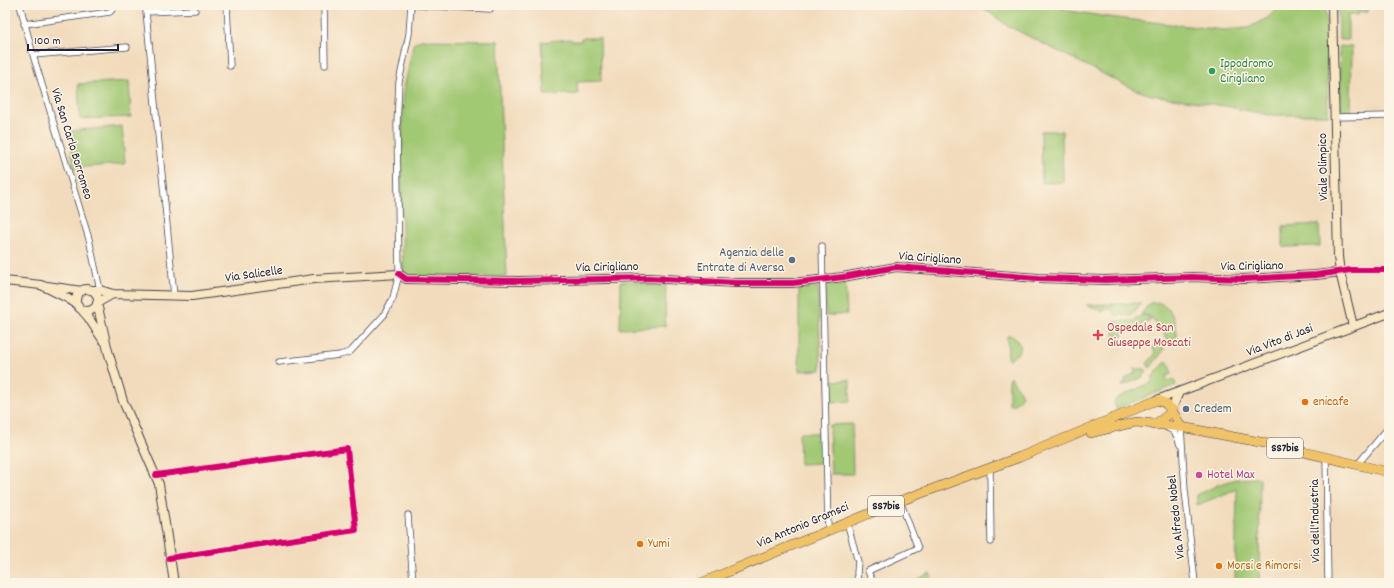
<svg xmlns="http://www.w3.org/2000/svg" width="1394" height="588" font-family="Dekko,sans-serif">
<rect width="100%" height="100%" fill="#fcf5e5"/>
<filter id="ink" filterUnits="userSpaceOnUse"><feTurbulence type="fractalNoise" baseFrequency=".025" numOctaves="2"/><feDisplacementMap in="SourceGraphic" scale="8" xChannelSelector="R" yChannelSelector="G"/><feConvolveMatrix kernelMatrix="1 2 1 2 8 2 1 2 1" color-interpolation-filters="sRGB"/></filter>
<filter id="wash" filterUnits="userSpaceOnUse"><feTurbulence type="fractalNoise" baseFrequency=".012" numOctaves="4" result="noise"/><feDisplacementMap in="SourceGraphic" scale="16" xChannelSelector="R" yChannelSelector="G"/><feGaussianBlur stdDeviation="0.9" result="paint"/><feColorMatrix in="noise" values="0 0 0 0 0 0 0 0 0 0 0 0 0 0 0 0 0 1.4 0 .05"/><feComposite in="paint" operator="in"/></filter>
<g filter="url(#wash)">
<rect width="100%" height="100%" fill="#f2dbbc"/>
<path fill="#a1c873" stroke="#627557" d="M979 5H1053L1070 11 1108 17 1223 30 1248 28 1269 17 1280 5H1326L1328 115H1269L1225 106 1152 95 1133 89 1008 26Z
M1338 5H1358V15H1348V40H1339Z
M1359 5H1368V12H1359Z
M581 38H600L601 81 577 82 578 94 545 95 542 42 570 39 573 41H581Z
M422 40 498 41 507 277 409 276 403 272 401 163 403 107 404 89 413 45 415 42Z
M1339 46 1352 47 1351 112 1344 111 1341 109Z
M129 81 131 117 80 119 78 84Z
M122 126 125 164 73 168 70 131Z
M1041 131H1062L1063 182 1042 183Z
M1319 224 1320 246 1283 247V226Z
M845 280 847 314 826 316V284Z
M621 281 666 284 665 326 620 329Z
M818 287 821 370 799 371V288Z
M1141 303 1132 315H1115L1114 311 1108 309 1104 311 1086 305Z
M1150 303C1169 299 1175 318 1177 333V336L1170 346 1161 326 1155 323 1150 316 1141 314Z
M1145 315 1151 319 1146 323 1122 332 1123 336 1114 335 1116 321H1134L1140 316Z
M1010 335 1016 339 1021 347 1017 354 1008 360 1007 336Z
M1161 343 1164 349 1163 351 1150 368 1147 364 1155 354 1153 347Z
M1166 362H1168L1172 374 1166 376 1167 381 1174 379 1176 385 1116 409 1114 402 1117 398 1152 382 1153 376Z
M1134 369H1145L1147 371 1143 377 1122 386V385L1126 382 1125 379 1135 373Z
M1009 377H1011L1022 395C1020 400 1015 405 1009 405Z
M850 380V401L828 402V381Z
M852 424 853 474H831L829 425Z
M799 433H822L823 463 800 464Z
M1260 478 1259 583H1235L1237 489 1197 505V495L1220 484 1237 479Z
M930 573 934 583H915L914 581Z"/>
</g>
<g filter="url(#ink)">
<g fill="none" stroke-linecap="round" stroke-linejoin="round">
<defs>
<path id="street" d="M20 5 33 55 89 239 100 290
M227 5 230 66
M324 5 325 65
M411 5 490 9
M24 24 110 12 116 5
M33 55 127 47
M1335 117 1389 116
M822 246 828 530
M1340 272 1351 270H1389
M174 296 146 12 195 10
M279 362 340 355 350 352 384 315 393 298 399 274 397 125 399 82 409 34 411 5
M1181 427 1185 490 1195 583
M1167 428C1176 431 1177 436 1180 445
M1326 458 1328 583
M1357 465 1389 427
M990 469 991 542
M156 475 347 449 356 530 169 558
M408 515 413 583
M847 522 858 562 857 573 858 583
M873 583 868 571 918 548 900 501"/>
<path id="secondary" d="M1332 5 1338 257 1340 272 1353 326
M5 281 41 285 67 298 78 305
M47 286 82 291
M76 300a11 11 0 1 1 22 0a11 11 0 1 1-22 0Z
M90 290H100L113 294 192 296 314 279 399 274 406 279 519 281 649 278 736 283H793L843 277 896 267 1038 278 1105 280 1192 277 1244 279 1316 275 1340 272
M113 294 97 303 108 351 123 401 159 484 174 583
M81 309 88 317 103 340
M1157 400 1389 313
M1172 409 1179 392"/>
<path id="primary" d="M1154 425 1168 415 1172 409
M1091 433 1136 422 1181 427 1265 443 1389 472
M701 583 900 501 1020 457 1157 400C1171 403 1175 416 1181 427"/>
</defs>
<use href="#street" stroke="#413e4e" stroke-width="7"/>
<use href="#secondary" stroke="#413e4e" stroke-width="10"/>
<use href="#primary" stroke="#413e4e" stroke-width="10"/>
<use href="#street" stroke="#fff" stroke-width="5.5"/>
<use href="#secondary" stroke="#f9e7c3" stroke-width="8"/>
<use href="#primary" stroke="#f1c369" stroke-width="9"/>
<defs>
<path id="cycleway" d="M399 274 406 279 519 281 649 278 736 283H793L843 277 896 267 1038 278 1105 280 1192 277 1244 279 1316 275 1351 270H1389
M156 475 347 449 356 530 169 558"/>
</defs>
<use href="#cycleway" stroke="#fcf5e5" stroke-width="8"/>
<use href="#cycleway" stroke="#d6006c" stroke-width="6"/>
</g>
</g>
<circle fill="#2e9e5b" stroke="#fcf5e5" stroke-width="1.5" cx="1212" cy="71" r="4"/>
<g fill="#5c6f8a" stroke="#fcf5e5" stroke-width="1.5">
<circle cx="792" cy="260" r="4"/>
<circle cx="1186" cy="409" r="4"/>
</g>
<path fill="#e0444e" stroke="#fcf5e5" stroke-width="1.5" d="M1096 329h4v4h4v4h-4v4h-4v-4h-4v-4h4z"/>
<g fill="#e8710a" stroke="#fcf5e5" stroke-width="1.5">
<circle cx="1305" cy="402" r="4"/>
<circle cx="640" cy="544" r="4"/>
<circle cx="1219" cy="566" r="4"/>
</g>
<circle fill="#d1479c" stroke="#fcf5e5" stroke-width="1.5" cx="1199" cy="475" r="4"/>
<g text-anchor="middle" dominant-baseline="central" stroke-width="3" stroke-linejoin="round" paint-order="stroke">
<g fill="#fcf5e5" stroke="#63616e" stroke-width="1">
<rect x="1267" y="438" width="36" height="20" rx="3"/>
<rect x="868" y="496" width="36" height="20" rx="3"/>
</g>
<g font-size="12" font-weight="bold" fill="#22223b">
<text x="1285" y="448">SS7bis</text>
<text x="886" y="506">SS7bis</text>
</g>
<g font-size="13" fill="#27864d" stroke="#fcf5e5" text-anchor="start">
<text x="1220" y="64">Ippodromo<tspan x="1220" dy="15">Cirigliano</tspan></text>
</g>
<g font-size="13" fill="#22223b" stroke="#fcf5e5">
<text transform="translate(71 144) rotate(73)">Via San Carlo Borromeo</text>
<text transform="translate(1324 167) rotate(-91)">Viale Olimpico</text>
<text transform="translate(930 259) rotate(4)">Via Cirigliano</text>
<text transform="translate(1252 267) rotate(-1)">Via Cirigliano</text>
<text transform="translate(607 268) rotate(-1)">Via Cirigliano</text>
<text transform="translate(254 275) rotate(-8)">Via Salicelle</text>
<text transform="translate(1280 341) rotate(-21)">Via Vito di Jasi</text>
<text transform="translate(1177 517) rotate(-96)">Via Alfredo Nobel</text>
<text transform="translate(1316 521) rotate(-91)">Via dell'Industria</text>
<text transform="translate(803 526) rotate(-23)">Via Antonio Gramsci</text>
</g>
<g font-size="13" fill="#4e5e75" stroke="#fcf5e5" text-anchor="end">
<text x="784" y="253">Agenzia delle<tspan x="784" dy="15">Entrate di Aversa</tspan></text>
<text x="1194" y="409" text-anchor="start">Credem</text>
</g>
<g font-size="13" fill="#be3a42" stroke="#fcf5e5" text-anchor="start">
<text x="1107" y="328">Ospedale San<tspan x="1107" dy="15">Giuseppe Moscati</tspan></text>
</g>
<g font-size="13" fill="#c56008" stroke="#fcf5e5" text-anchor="start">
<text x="1313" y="402">enicafe</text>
<text x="648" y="544">Yumi</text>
<text x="1227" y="566">Morsi e Rimorsi</text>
</g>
<g font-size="13" fill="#b23c85" stroke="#fcf5e5" text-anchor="start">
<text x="1207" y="475">Hotel Max</text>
</g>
</g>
<rect width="1394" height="588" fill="none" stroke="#fcf5e5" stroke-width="20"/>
<path d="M28 44v6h90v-6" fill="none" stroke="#22223b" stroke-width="2"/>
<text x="34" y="44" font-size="12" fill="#22223b" stroke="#fcf5e5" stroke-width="3" paint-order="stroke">100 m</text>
</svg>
